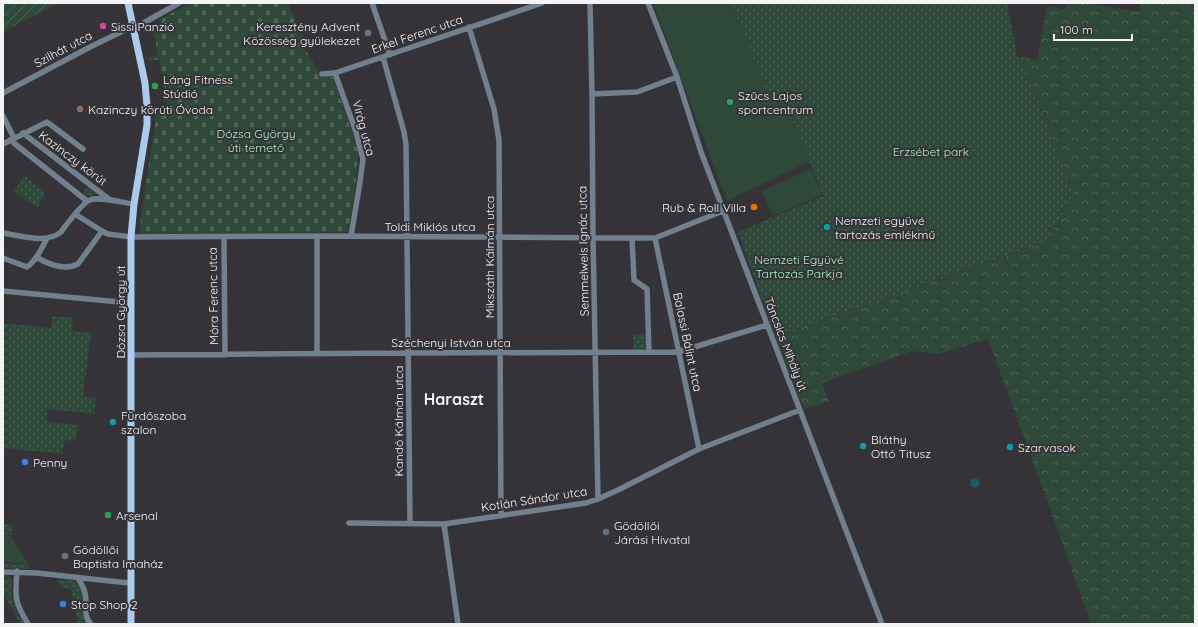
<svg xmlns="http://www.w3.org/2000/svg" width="1198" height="627" font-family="Quicksand,sans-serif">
<defs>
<pattern id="grass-dots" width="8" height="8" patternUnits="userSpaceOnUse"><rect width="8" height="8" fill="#2e4939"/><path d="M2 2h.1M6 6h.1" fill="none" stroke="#4d6456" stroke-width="1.8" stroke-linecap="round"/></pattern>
<pattern id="forest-crowns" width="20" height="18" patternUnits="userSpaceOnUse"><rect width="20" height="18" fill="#2e4939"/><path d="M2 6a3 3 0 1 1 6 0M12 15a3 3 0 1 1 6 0" fill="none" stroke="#4d6456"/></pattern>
<pattern id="cemetery-stones" width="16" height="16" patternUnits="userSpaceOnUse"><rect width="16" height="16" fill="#2e4939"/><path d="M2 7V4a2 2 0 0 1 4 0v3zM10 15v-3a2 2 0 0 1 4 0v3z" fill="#4d6456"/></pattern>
<pattern id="garden-furrows" width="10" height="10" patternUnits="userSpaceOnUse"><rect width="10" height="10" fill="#2e4939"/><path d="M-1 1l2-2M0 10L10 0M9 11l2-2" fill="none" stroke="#4d6456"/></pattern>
<pattern id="water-ripples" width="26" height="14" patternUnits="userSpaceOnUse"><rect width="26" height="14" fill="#195e62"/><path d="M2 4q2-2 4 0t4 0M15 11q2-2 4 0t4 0" fill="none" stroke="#3b7679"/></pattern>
</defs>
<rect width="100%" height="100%" fill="#353337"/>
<path fill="url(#grass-dots)" d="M732 3H1007L1017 56 1025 66 1073 193 1048 241 822 320 776 339 738 232 823 196 785 99 771 105Z
M24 176 43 190 45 196 37 207 14 191Z
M88 186 97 193 96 194 87 197 83 193Z
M52 316 73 318 72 331 91 333 83 397 96 398 94 414 47 409V422L78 425 76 441 65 440 62 454 3 448V323L51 328Z
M645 334 646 349H634L633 335Z
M3 524 13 525 12 535 3 534Z
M3 563 28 565 29 569 3 568Z
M3 575H7L12 580C10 600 13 607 24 624H20L3 592Z
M64 579 75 581 83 589 88 624H78L71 589 61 588V584L58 583V580L63 581Z"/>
<path fill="url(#forest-crowns)" d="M1068 3H1085L1140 12V3H1195V624H1091L1051 511 988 339 938 354 912 351 822 383 829 401 804 409 776 339 822 320 1048 241 1073 193 1025 66 1017 56 1037 60 1047 6 1066 9Z"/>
<path fill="url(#cemetery-stones)" d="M190 3H288L306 51 322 76 333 77 358 151 356 182 348 232 139 234 141 215 155 125 156 109 168 107 159 59 149 61 148 57 158 55 154 33 163 28 159 20Z"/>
<path fill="url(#garden-furrows)" d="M3 3H58L3 32Z"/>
<path fill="#2e4939" d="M653 3H732L771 104 785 99 810 161 727 201Z
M811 169 822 195 773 216 762 191Z
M3 535 10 536 12 538 28 563 27 564 3 562Z"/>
<path fill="url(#water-ripples)" d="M970.5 483a4.5 4.5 0 1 1 9 0a4.5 4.5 0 1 1-9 0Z"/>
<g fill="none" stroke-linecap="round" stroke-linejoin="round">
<path stroke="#717f8f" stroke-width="5.5" d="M372 3 390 55
M590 3 592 94 593 237 598 499
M648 3 677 77 701 152 882 624
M469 27 494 109 499 140 501 515
M383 57 404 132 406 145 410 524
M335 73 356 132 363 159 360 182 351 236
M322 74 335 73 542 3
M3 93 92 46 125 30 140 25 179 3
M592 94 637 92 677 77
M3 116 14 138
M23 133 110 200
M10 140 87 201
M3 144 47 122 83 149
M75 214 102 231 108 234 131 237 317 236 632 238H655L723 211
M3 233C20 236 47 244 61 232 67 224 82 203 90 200 99 196 123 203 134 204
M317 236V353
M224 237 225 355
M632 238 634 280 647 289 649 352
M655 238 699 449
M36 257C48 264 65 271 78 264L102 231
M3 258 27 267C36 261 42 248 47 238
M3 291 130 303
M131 355 408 353 678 352 767 325
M349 523 444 524 586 503 598 499 618 490 699 449 800 410
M444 524 458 624
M17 571C15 597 14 601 28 624
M3 572 37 573 119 582 131 583
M78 578C81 583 84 588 85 593 88 604 82 615 91 624"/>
<path stroke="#accaeb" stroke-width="7" d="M128 3 145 83 147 106V125L134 204 131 237V624"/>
</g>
<circle fill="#d1479c" stroke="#353337" stroke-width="1.5" cx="103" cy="26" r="4"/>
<g fill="#6b7280" stroke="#353337" stroke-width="1.5">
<circle cx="368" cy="33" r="4"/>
<circle cx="65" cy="556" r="4"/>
</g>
<g fill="#2e9e5b" stroke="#353337" stroke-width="1.5">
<circle cx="155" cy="86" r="4"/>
<circle cx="730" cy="102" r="4"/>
<circle cx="108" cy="515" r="4"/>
</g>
<circle fill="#8d6e63" stroke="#353337" stroke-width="1.5" cx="80" cy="109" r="4"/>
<circle fill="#e8710a" stroke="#353337" stroke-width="1.5" cx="754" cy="207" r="4"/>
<g fill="#0f9aa8" stroke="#353337" stroke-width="1.5">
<circle cx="827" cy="227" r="4"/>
<circle cx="113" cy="422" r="4"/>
<circle cx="863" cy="446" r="4"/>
<circle cx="1010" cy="447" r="4"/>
</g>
<g fill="#3f7fe0" stroke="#353337" stroke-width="1.5">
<circle cx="25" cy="462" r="4"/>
<circle cx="63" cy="604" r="4"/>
</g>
<circle fill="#5c6f8a" stroke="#353337" stroke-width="1.5" cx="606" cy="532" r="4"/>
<g text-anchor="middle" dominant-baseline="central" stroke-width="4" stroke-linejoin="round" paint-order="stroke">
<g font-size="12" fill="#f4f3f5" stroke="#353337" text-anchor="start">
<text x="111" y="26">Sissi Panzió</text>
<text x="360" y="26" text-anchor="end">Keresztény Advent<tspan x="360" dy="14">Közösség gyülekezet</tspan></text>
<text x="163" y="79">Láng Fitness<tspan x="163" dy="14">Stúdió</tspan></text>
<text x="738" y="95">Szűcs Lajos<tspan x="738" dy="14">sportcentrum</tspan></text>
<text x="88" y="109">Kazinczy körúti Óvoda</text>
<text x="746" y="207" text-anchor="end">Rub &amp; Roll Villa</text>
<text x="835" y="220">Nemzeti együvé<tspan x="835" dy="14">tartozás emlékmű</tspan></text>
<text x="121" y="415">Fürdőszoba<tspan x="121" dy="14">szalon</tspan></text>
<text x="871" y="439">Bláthy<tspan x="871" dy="14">Ottó Titusz</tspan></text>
<text x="1018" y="447">Szarvasok</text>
<text x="33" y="462">Penny</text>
<text x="116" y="515">Arsenal</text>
<text x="614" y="525">Gödöllői<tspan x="614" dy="14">Járási Hivatal</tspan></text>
<text x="73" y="549">Gödöllői<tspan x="73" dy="14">Baptista Imaház</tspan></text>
<text x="71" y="604">Stop Shop 2</text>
</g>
<g font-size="12" fill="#f4f3f5" stroke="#353337">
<text transform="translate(417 34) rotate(-19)">Erkel Ferenc utca</text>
<text transform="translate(63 49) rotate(-28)">Szilhát utca</text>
<text transform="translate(364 128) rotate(75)">Virág utca</text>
<text transform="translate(73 158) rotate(37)">Kazinczy körút</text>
<text x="430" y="226">Toldi Miklós utca</text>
<text transform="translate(583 251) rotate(-91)">Semmelweis Ignác utca</text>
<text transform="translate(489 257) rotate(-90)">Mikszáth Kálmán utca</text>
<text transform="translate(213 296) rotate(-91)">Móra Ferenc utca</text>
<text transform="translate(120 312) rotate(-90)">Dózsa György út</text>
<text x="451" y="342">Széchenyi István utca</text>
<text transform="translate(688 342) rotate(78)">Balassi Bálint utca</text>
<text transform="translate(786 344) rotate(69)">Táncsics Mihály út</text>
<text transform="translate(398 421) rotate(-90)">Kandó Kálmán utca</text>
<text transform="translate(534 499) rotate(-9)">Kotlán Sándor utca</text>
</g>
<g font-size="12" fill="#a4efc3" stroke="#353337">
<text x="256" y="133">Dózsa György<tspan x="256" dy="14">úti temető</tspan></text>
<text x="931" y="151">Erzsébet park</text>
<text x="799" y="259">Nemzeti Együvé<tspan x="799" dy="14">Tartozás Parkja</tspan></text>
</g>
<g font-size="16" font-weight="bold" fill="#f4f3f5" stroke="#353337">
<text x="454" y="399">Haraszt</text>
</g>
</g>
<rect width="1198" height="627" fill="none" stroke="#f4f3f5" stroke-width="8"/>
<path d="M1054 34v6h78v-6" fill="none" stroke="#f4f3f5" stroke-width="2"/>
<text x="1060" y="34" font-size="12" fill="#f4f3f5" stroke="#353337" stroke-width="3" paint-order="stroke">100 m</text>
</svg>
